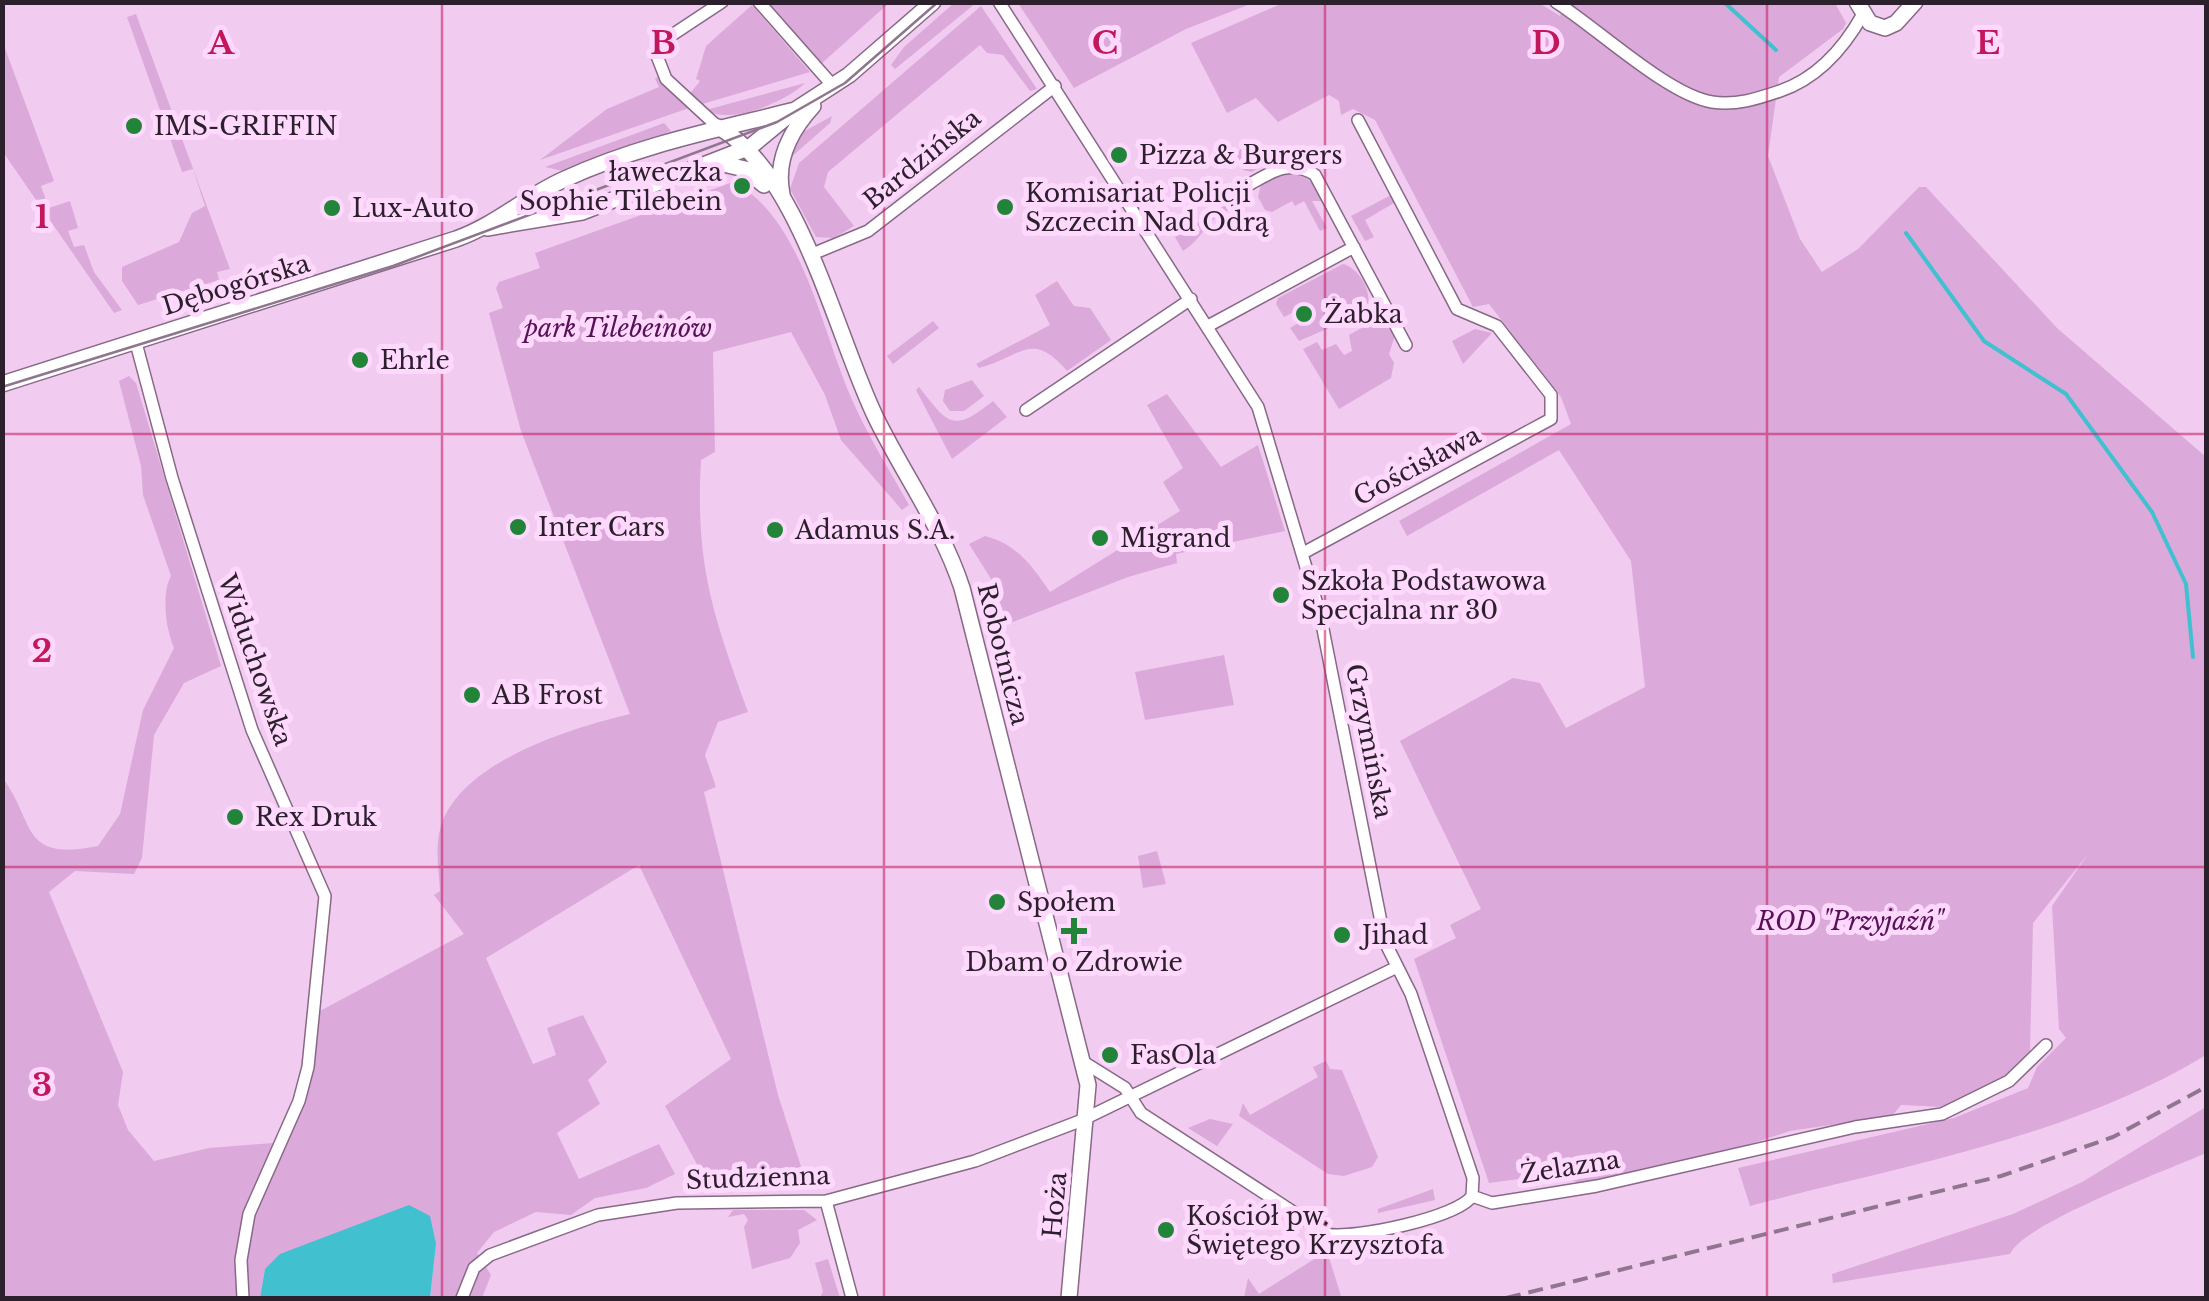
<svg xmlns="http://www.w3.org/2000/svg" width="2209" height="1301" font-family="'Libre Baskerville',serif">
<rect width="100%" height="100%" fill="#f1ccf0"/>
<path fill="#dba9da" d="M1566 2 1835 3 1846 23 1843 29 1779 77 1768 156 1800 239 1822 272 1858 249 1919 187H1926L2057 328 2206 457V1055C2069 1138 1904 1165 1750 1206L1738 1168 1954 1118 2028 1088 2037 1067 2066 1038 2059 1029 2052 906 2088 854 2033 923 2030 1051 2018 1069 1965 1100 1944 1107 1901 1105 1892 1116 1790 1131 1720 1154 1579 1183 1557 1174 1489 1183 1414 959 1456 938 1450 925 1481 909 1400 741 1513 678 1540 683 1566 728 1645 687 1631 561 1559 450 1407 536 1399 521 1571 424 1561 397 1489 304 1473 307 1375 120 1353 109 1341 115 1339 101 1329 95 1278 122 1256 98 1227 113 1191 43 1283 3H1539L1560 16Z
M764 3H889L820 65Z
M954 3H976L895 69 891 65 904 47Z
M1018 3H1253L1186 29 1074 88Z
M752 5 810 72 699 105 688 96 700 81 696 79 706 46Z
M981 6 1037 89 1030 91 1003 55 987 53 980 45 828 172 824 187 854 226 834 238 816 237 790 189 799 163Z
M136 14 230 269 217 272 219 280 138 305 122 281V267L179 242 192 213 205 206 193 169 182 172 127 17Z
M3 43 54 181 41 186 49 208 70 201 78 228 68 231 74 247 84 245 94 272 122 310 114 313 3 152Z
M659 76 689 108 540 160 607 109 659 87 655 79Z
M805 83C789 100 730 126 706 110Z
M832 116 830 123 789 159 803 132Z
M664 123 671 131 563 171 545 167Z
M1245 145 1259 147 1267 162 1252 172 1243 170 1234 156Z
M1282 173C1306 173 1313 181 1324 201H1312L1327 228 1320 231 1304 201 1295 206 1292 201 1272 212 1265 210 1258 197 1261 184Z
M733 182C801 216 822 330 850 395 866 433 889 469 909 505L902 510 841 440 825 395 791 332 713 352 715 452 701 460C695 565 713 615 748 712L718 722 705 755 716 787 704 792 778 1095 808 1188 785 1190 782 1174 704 1177 665 1106 731 1059 639 865 486 958 533 1064 556 1055 547 1028 583 1015 607 1062 588 1080 600 1104 557 1133 579 1179 659 1144 675 1174 646 1188 595 1198 571 1215 536 1212 494 1232 477 1253 491 1275 482 1298H430L436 1244 265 1269 260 1298H3L2 777C36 822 19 862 98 846L120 814 143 710 174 648C166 630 161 594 171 576L143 495 141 466 119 381 129 376 136 383 221 666 184 683 154 735 142 858 134 874 75 871 49 892 123 1072 118 1105 128 1130 154 1161 209 1148 285 1142 310 1080 318 1012 464 934 434 895 440 891C439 871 435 849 440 830 456 763 571 728 630 714L521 431 489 313 503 308 496 288 499 282 540 268 535 253Z
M1393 194 1394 203 1365 220 1374 237 1365 241 1351 216Z
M1240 196C1236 211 1222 211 1211 222 1201 233 1197 242 1183 251L1175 237Z
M1343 264C1357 267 1371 289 1368 303L1338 323 1333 314 1324 318 1329 328 1299 341 1290 328 1303 320 1298 310 1284 317 1276 304 1278 298Z
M1057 281 1074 306 1090 308 1111 340 1067 371C1032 329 1021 357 979 368L976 364 1050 325 1035 295Z
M933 321 939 328 893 364 887 356Z
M1383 323 1395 335 1389 354 1394 363 1391 378 1339 409 1303 349 1317 342 1322 350 1336 344 1344 355 1352 351 1349 335 1367 325Z
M1475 329 1492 333 1463 364 1452 341Z
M972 380 984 396 964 411H950L943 401 945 390Z
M919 387C949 425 953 433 993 401L1007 417 952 459 916 390Z
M1167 394 1221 467 1258 445 1285 531 1176 554 1177 563 1128 577 1008 624 991 579 969 544 985 536C1017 544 1033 567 1050 592L1180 511 1163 482 1183 468 1147 405Z
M1224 655 1234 705 1145 720 1135 672Z
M1157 851 1166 884 1143 888 1138 856Z
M1326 1061 1330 1069 1342 1070 1378 1157 1372 1167 1344 1176 1328 1174 1239 1116 1243 1103 1250 1115 1318 1077 1313 1067Z
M2206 1107V1153C2170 1169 2022 1224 2010 1254L1833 1283 1832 1274 2013 1214 2082 1182Z
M1210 1119 1233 1124 1217 1146 1188 1128Z
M1433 1189 1435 1200 1378 1213V1209Z
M733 1210H804L817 1220 798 1230 800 1243 790 1258 752 1269 744 1227 748 1220 744 1214 728 1217Z
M1327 1251 1341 1296 1244 1298 1248 1278 1259 1294Z
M828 1259 840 1298H820L823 1291 815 1263Z"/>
<path fill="#41c0d0" d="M409 1205 430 1216 436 1244 430 1298H260L265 1269 280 1254Z"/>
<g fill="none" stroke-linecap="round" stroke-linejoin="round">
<path stroke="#41c0d0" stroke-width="4" d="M1724 2 1776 50
M1906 233 1984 341 2066 394 2152 512 2186 584 2193 657"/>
<defs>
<path id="street" d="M759 2 834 87
M999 2 1258 407 1320 614 1385 942 1411 994 1473 1178 1472 1196
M1556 2C1597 28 1668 95 1712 102 1736 106 1759 98 1780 91 1818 78 1844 48 1863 14
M718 127 666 79 657 56 669 37 722 2
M1243 188C1267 175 1289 157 1315 175L1406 345
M810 255 868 231 1055 86
M1208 326 1354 247
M136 343 172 478 252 730 325 896 308 1067 299 1101 249 1214 241 1260 243 1298
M1026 410 1191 299
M1305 552 1551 419V395L1497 326 1457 309 1358 120
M1085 1063 1125 1088 1141 1113 1327 1234C1352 1240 1459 1217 1472 1196
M1472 1196 1492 1203 1597 1186 1855 1127 1942 1114 2009 1081 2046 1045
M826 1201 852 1298
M462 1298 474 1268 490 1255 598 1215 677 1203 826 1201 975 1161 1080 1121 1395 968"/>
<path id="secondary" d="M1857 2 1870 23 1885 28 1896 23 1915 2
M718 127C800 172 836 336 876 418 904 475 942 527 962 588L1088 1085 1069 1298
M719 163 745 169 764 185
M782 194C775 161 791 130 813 106
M487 228 582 212 750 147 795 110 849 75 933 2
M2 384 456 239C496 225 526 196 565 179 639 145 716 130 795 110"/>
</defs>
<use href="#street" stroke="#886887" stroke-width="14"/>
<use href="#secondary" stroke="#886887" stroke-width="18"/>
<use href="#street" stroke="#fff" stroke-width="11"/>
<use href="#secondary" stroke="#fff" stroke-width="15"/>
<path stroke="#8f768e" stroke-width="2.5" d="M2 387 393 266 777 122 845 83 938 2"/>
<path stroke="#8f768e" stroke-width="4" stroke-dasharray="15 8" stroke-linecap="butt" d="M1506 1298 2001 1176 2113 1137 2206 1087"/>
</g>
<path fill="none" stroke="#c2185b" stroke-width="2.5" stroke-opacity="0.55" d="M442 2V1298M884 2V1298M1325 2V1298M1767 2V1298M2 434H2206M2 867H2206"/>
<g fill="#218438" stroke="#fed9fd" stroke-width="4">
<circle cx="134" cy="126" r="10"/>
<circle cx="1119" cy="155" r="10"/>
<circle cx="742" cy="186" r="10"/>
<circle cx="1005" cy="207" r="10"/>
<circle cx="332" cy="208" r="10"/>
<circle cx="1304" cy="314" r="10"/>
<circle cx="360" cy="360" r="10"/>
<circle cx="518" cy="527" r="10"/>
<circle cx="775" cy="530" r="10"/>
<circle cx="1100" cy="538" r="10"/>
<circle cx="1281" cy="595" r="10"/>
<circle cx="472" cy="695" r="10"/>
<circle cx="235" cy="817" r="10"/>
<circle cx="997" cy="902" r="10"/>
<path d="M1069 916h10v10h10v10h-10v10h-10v-10h-10v-10h10z"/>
<circle cx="1342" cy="935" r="10"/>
<circle cx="1110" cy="1055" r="10"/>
<circle cx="1166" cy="1230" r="10"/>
</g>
<g text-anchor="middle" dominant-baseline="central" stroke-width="10" stroke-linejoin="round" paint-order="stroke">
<g font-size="25" fill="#2d202d" stroke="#fed9fd" text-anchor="start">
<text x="154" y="126">IMS-GRIFFIN</text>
<text x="1139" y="155">Pizza &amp; Burgers</text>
<text x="722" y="172" text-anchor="end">ławeczka<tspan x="722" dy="29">Sophie Tilebein</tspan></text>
<text x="1025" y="193">Komisariat Policji<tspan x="1025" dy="29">Szczecin Nad Odrą</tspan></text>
<text x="352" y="208">Lux-Auto</text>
<text x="1324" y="314">Żabka</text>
<text x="380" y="360">Ehrle</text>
<text x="538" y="527">Inter Cars</text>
<text x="795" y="530">Adamus S.A.</text>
<text x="1120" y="538">Migrand</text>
<text x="1301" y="581">Szkoła Podstawowa<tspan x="1301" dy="29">Specjalna nr 30</tspan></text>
<text x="492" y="695">AB Frost</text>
<text x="255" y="817">Rex Druk</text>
<text x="1017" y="902">Społem</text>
<text x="1362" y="935">Jihad</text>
<text x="1074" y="962" text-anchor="middle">Dbam o Zdrowie</text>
<text x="1130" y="1055">FasOla</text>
<text x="1186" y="1216">Kościół pw.<tspan x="1186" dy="29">Świętego Krzysztofa</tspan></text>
</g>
<g font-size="25" fill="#2d202d" stroke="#fed9fd">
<text transform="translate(922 159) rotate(-39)">Bardzińska</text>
<text transform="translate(236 285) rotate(-17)">Dębogórska</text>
<text transform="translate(1417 466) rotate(-28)">Gościsława</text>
<text transform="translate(1003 654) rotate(76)">Robotnicza</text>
<text transform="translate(255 660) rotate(71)">Widuchowska</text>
<text transform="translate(1369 741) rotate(79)">Grzymińska</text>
<text transform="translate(1570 1167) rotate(-9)">Żelazna</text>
<text transform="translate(758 1178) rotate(-2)">Studzienna</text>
<text transform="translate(1055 1205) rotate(-85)">Hoża</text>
</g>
<g font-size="25" font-style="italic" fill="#581159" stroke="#fed9fd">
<text x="618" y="328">park Tilebeinów</text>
<text x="1850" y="921">ROD "Przyjaźń"</text>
</g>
</g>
<g font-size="32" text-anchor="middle" font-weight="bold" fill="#c2185b" stroke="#fed9fd" stroke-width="10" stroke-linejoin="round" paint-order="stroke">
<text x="221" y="54">A</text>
<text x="663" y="54">B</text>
<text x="1105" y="54">C</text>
<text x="1546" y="54">D</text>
<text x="1988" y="54">E</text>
<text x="42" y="228">1</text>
<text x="42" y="662">2</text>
<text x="42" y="1096">3</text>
</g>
<rect width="2209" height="1301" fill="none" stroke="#2d202d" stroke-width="10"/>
</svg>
